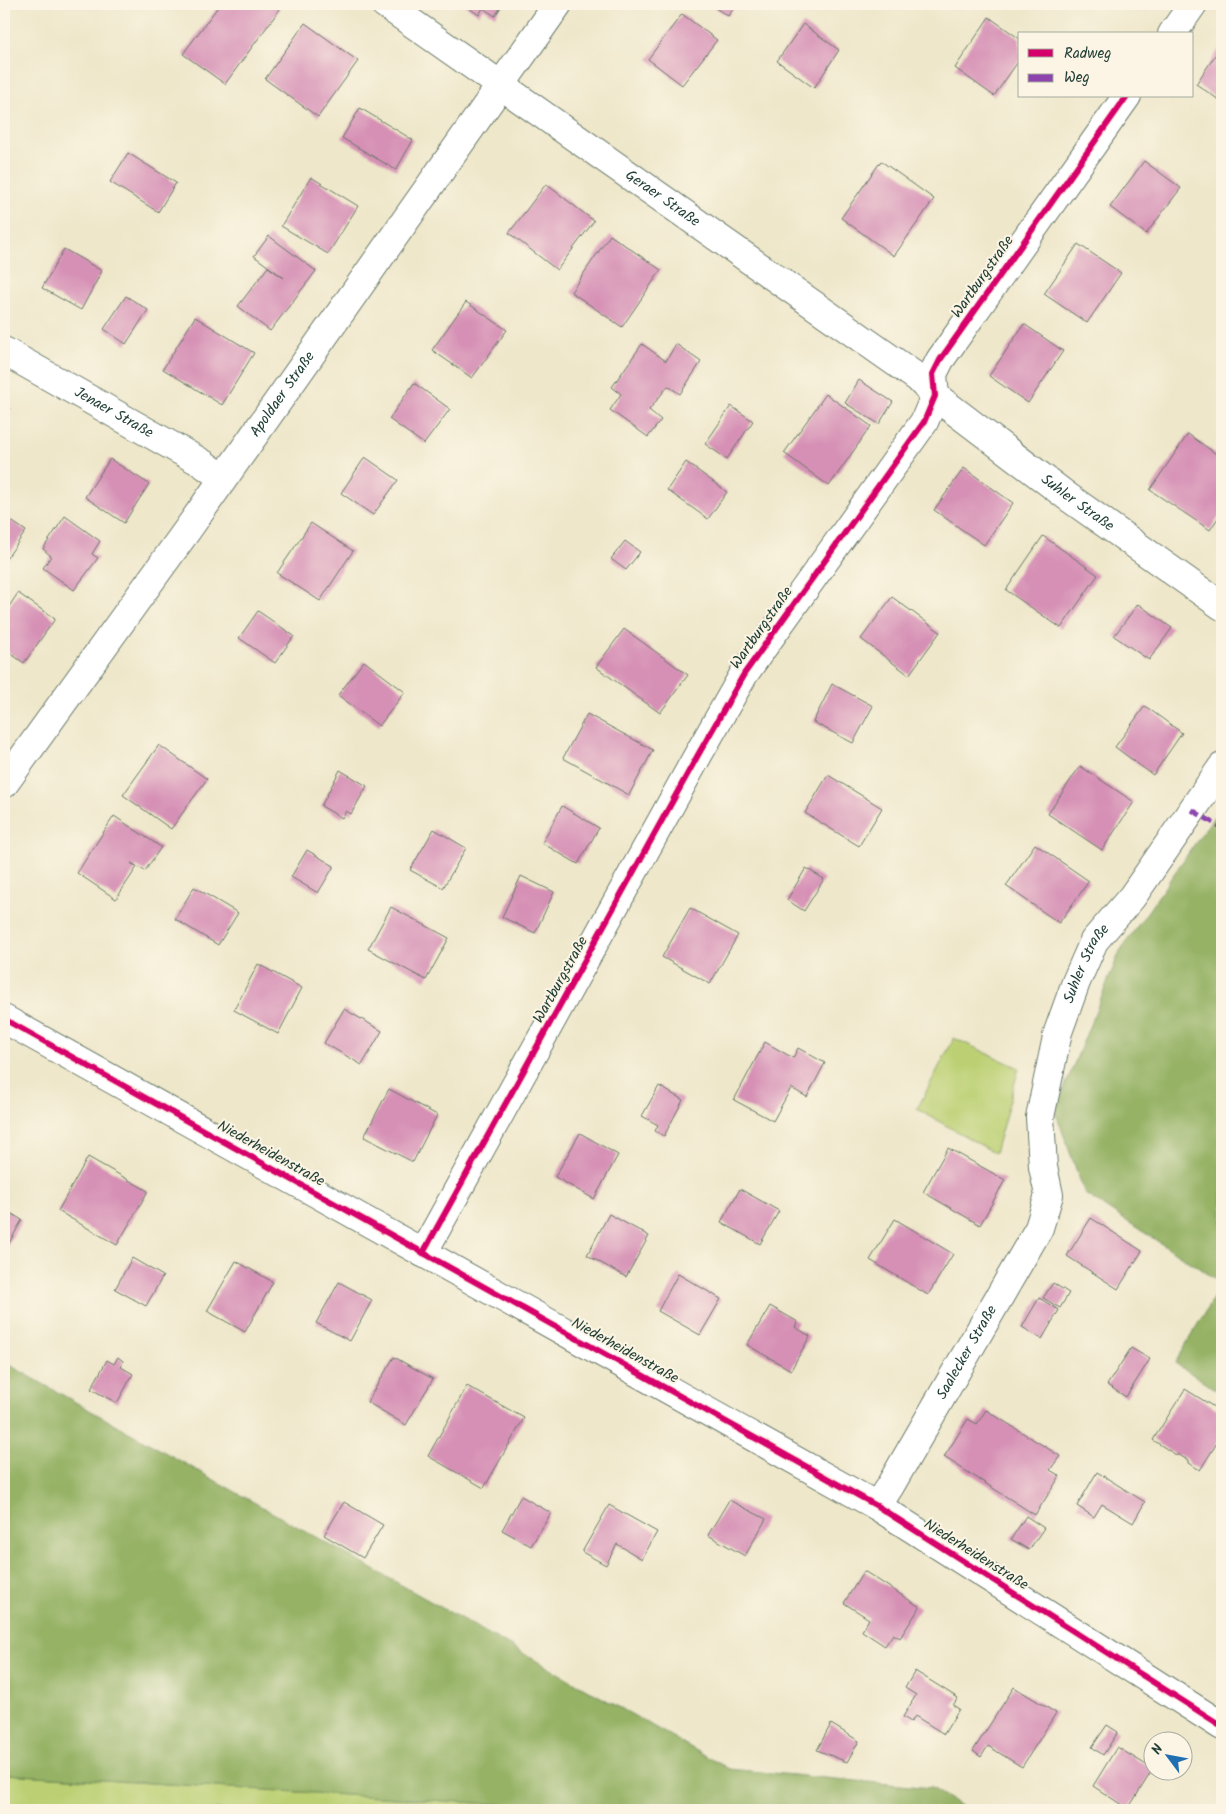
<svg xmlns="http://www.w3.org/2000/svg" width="1226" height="1814" font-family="Kalam,sans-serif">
<rect width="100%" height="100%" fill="#fcf5e5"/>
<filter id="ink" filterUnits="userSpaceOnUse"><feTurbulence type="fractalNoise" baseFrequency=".02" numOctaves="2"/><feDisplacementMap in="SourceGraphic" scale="10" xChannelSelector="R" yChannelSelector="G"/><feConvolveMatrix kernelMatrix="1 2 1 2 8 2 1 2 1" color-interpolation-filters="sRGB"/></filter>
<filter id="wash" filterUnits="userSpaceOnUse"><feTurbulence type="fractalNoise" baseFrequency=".0096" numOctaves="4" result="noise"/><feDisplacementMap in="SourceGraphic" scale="20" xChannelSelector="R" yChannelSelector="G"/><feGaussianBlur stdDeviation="1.12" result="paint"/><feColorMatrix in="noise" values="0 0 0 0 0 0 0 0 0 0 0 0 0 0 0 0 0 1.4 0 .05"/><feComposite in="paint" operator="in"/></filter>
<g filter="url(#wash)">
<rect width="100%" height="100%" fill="#eee7ca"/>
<path fill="#bcd073" stroke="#6e8654" d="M954 1038 1019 1068 995 1153 917 1109Z
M4 1774 592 1810H4Z"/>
<path fill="#95b265" stroke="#5a784c" d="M1222 805V1393L1175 1363 1222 1283 1085 1194 1055 1111 1120 951Z
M4 1362 729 1769 932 1788 967 1810H592L4 1774Z"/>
<g id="blocks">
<path fill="#d690b5" d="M220 4H273L280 9 225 84 183 54Z
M463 4H503L495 16 483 8 479 15Z
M709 4H737L728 16Z
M682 14 717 40 682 85 648 59Z
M989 17 1020 39V59L994 96 955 68Z
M305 23 358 61 318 117 265 79Z
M803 24 839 50 814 88 777 61Z
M1222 45V102L1196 84Z
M360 108 413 140 396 170 342 138Z
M128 153 176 183 158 212 110 182Z
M881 161 934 199 894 256 841 218Z
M1144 161 1181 188 1146 234 1110 207Z
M311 177 358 206 328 254 281 226Z
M546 184 594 221 557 270 509 233Z
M610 235 661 270 622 327 571 292Z
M269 236 316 271 270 331 238 306 268 267 284 278 254 256Z
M1078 244 1121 273 1087 323 1044 294Z
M64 249 102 271 81 310 42 288Z
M126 296 148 310 126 344 104 329Z
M466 302 507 330 472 378 432 350Z
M195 317 254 353 222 405 163 369Z
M1024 324 1063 351 1028 403 989 376Z
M642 344 666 361 676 344 701 362 680 394 668 386 649 410 661 420 648 437 610 410 621 394 612 387Z
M859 380 893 402 879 424 845 403Z
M414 383 450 409 424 444 389 419Z
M826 394 871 426 829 486 784 453Z
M4 404 10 408 4 419Z
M731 406 753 421 727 459 705 444Z
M1188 434 1222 458V512L1210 530 1150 490Z
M365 457 398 480 373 515 341 493Z
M110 459 149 484 124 523 85 497Z
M686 462 727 492 708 519 667 490Z
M964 468 1013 503 984 545 934 510Z
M4 516 26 531 4 562Z
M65 516 100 541 92 554 98 558 74 590 43 568 51 556 43 549Z
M311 523 353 551 320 601 277 573Z
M1043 536 1098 575 1061 628 1006 590Z
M625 541 640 552 626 570 611 559Z
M18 593 55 619 24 663 4 649V614Z
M892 597 940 632 909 675 861 639Z
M1138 604 1172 628 1149 660 1114 636Z
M258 611 294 636 275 663 239 638Z
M624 629 688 675 660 713 596 667Z
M364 661 405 692 379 726 338 695Z
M832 684 873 706 853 743 813 722Z
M1145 706 1182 733 1153 775 1115 747Z
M587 714 653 750 629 795 563 758Z
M159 745 207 779 171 829 123 795Z
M1080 766 1134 802 1102 850 1048 814Z
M340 770 367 786 351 814 346 811 342 818 321 806Z
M828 775 882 808 859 846 805 813Z
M562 806 599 828 578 864 542 843Z
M114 816 161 847 145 871 131 863 137 867 116 899 77 873Z
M434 829 466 848 443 888 410 870Z
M1035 844 1089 881 1059 923 1006 886Z
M307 850 334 866 318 893 291 877Z
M806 868 824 879 804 911 787 900Z
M521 876 554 892 535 933 502 917Z
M194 887 238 913 218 945 175 919Z
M391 907 449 938 426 980 368 949Z
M690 908 738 935 710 984 662 957Z
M258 964 302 988 278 1034 234 1010Z
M344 1009 382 1031 362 1065 324 1043Z
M765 1042 793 1058 798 1048 825 1063 807 1097 791 1088 773 1121 734 1100Z
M659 1086 683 1100 664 1136 655 1131 658 1125 642 1116Z
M389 1089 437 1115 413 1162 364 1137Z
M580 1133 618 1155 594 1199 555 1177Z
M948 1148 1005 1180 980 1225 923 1192Z
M88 1157 148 1191 117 1245 58 1211Z
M740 1189 779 1211 760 1244 721 1222Z
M4 1209 22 1220 4 1252Z
M609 1214 649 1236 626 1277 587 1255Z
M1091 1218 1142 1251 1118 1289 1067 1256Z
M895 1219 953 1254 928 1295 870 1260Z
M132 1258 163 1276 146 1306 115 1289Z
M236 1261 273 1282 245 1332 207 1311Z
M678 1274 721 1299 700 1335 658 1311Z
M339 1282 372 1300 350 1341 316 1323Z
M1053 1283 1069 1293 1060 1308 1043 1298Z
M1039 1298 1059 1310 1042 1339 1022 1327Z
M770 1306 798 1322 795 1327 810 1336 791 1370 747 1345Z
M1131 1348 1150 1359 1126 1397 1107 1385Z
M118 1357 123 1361 121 1367 133 1374 117 1403 91 1389 107 1360 114 1364Z
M394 1357 433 1379 406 1425 367 1402Z
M467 1386 524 1418 484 1488 428 1456Z
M1185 1389 1222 1412V1435L1200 1470 1188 1463V1460L1179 1455H1176L1153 1440Z
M986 1410 1060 1456 1050 1470 1060 1476 1035 1515 944 1457 968 1419 977 1424Z
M1097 1472 1145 1502 1133 1523 1102 1504 1094 1517 1077 1506Z
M521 1496 551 1513 531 1546 502 1530Z
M729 1500 766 1519 745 1556 708 1535Z
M344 1502 383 1525 363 1558 324 1535Z
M609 1505 657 1532 642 1559 617 1544 606 1565 582 1552Z
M1026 1516 1044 1528 1029 1550 1011 1539Z
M864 1571 920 1607 900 1638 893 1634 885 1646 862 1631 869 1619 844 1603Z
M915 1671 958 1698 953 1705 959 1709 944 1734 915 1716 911 1722 903 1717 916 1695 905 1688Z
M1014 1687 1056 1713 1022 1767 988 1746 981 1757 973 1751Z
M831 1724 859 1741 847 1762 817 1750Z
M1107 1725 1118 1732 1103 1755 1092 1747Z
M1117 1747 1153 1769 1128 1809 1093 1786Z"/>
</g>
</g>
<g filter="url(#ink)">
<use href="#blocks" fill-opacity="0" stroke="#677868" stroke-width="1"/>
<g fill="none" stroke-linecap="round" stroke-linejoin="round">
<defs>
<g id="minor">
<path id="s1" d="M385 4 918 378 935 396 1068 497 1222 606"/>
<path d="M1172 34 1193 4"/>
<path id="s2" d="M4 351 202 463 223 478"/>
<path id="s3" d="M4 784 188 529 558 4"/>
<path d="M423 1253 698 755 744 674 924 422 935 396 933 374 940 360 1127 96"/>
<path id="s4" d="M877 1506 890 1486 1039 1228 1049 1195 1043 1167 1040 1117 1058 1032 1076 982 1094 941 1132 897 1222 767"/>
</g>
<path id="tertiary" d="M4 1019 877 1506 1222 1726"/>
</defs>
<use href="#minor" stroke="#677868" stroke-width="30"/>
<use href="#tertiary" stroke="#677868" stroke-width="30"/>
<use href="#minor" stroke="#fff" stroke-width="28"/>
<use href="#tertiary" stroke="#fff" stroke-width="28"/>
<path stroke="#8e44ad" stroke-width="5" stroke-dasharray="10 5" stroke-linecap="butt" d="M1192 810 1222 828"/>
<defs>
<path id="cycleway" d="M4 1019 877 1506 1222 1726
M423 1253 698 755 744 674 924 422 935 396 933 374 940 360 1127 96"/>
</defs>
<use href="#cycleway" stroke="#fcf5e5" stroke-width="9"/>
<use href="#cycleway" stroke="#d6006c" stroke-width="6"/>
</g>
</g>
<g text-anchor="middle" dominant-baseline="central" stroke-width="4" stroke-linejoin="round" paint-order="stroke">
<g font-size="15" fill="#1f3d34" stroke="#fcf5e5">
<text stroke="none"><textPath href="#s1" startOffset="339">Geraer Straße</textPath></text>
<text transform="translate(983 277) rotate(-55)">Wartburgstraße</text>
<text stroke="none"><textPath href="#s3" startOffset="479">Apoldaer Straße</textPath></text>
<text stroke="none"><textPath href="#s2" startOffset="126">Jenaer Straße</textPath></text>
<text stroke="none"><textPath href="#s1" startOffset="854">Suhler Straße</textPath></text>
<text transform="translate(762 628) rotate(-55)">Wartburgstraße</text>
<text stroke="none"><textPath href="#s4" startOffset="596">Suhler Straße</textPath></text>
<text transform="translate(561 980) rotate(-61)">Wartburgstraße</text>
<text transform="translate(271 1154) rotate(29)">Niederheidenstraße</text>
<text transform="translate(625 1351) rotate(29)">Niederheidenstraße</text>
<text stroke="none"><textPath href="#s4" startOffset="178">Saalecker Straße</textPath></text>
<text transform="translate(976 1555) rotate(32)">Niederheidenstraße</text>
</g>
</g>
<rect width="1226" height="1814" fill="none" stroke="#fcf5e5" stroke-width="20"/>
<rect x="1018" y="32" width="175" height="65" fill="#fcf5e5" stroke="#a4ab9e"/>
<rect x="1028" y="49" width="25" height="8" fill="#d6006c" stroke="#a4ab9e"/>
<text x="1064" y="58" font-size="15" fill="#1f3d34">Radweg</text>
<rect x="1028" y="74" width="25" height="8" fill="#8e44ad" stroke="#a4ab9e"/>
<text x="1064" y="82" font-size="15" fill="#1f3d34">Weg</text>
<g transform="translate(1168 1756) rotate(302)"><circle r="24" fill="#fcf5e5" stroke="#a4ab9e"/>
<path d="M0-4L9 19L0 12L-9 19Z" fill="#1f6fb2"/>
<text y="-8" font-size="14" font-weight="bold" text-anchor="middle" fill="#1f3d34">N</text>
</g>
</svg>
